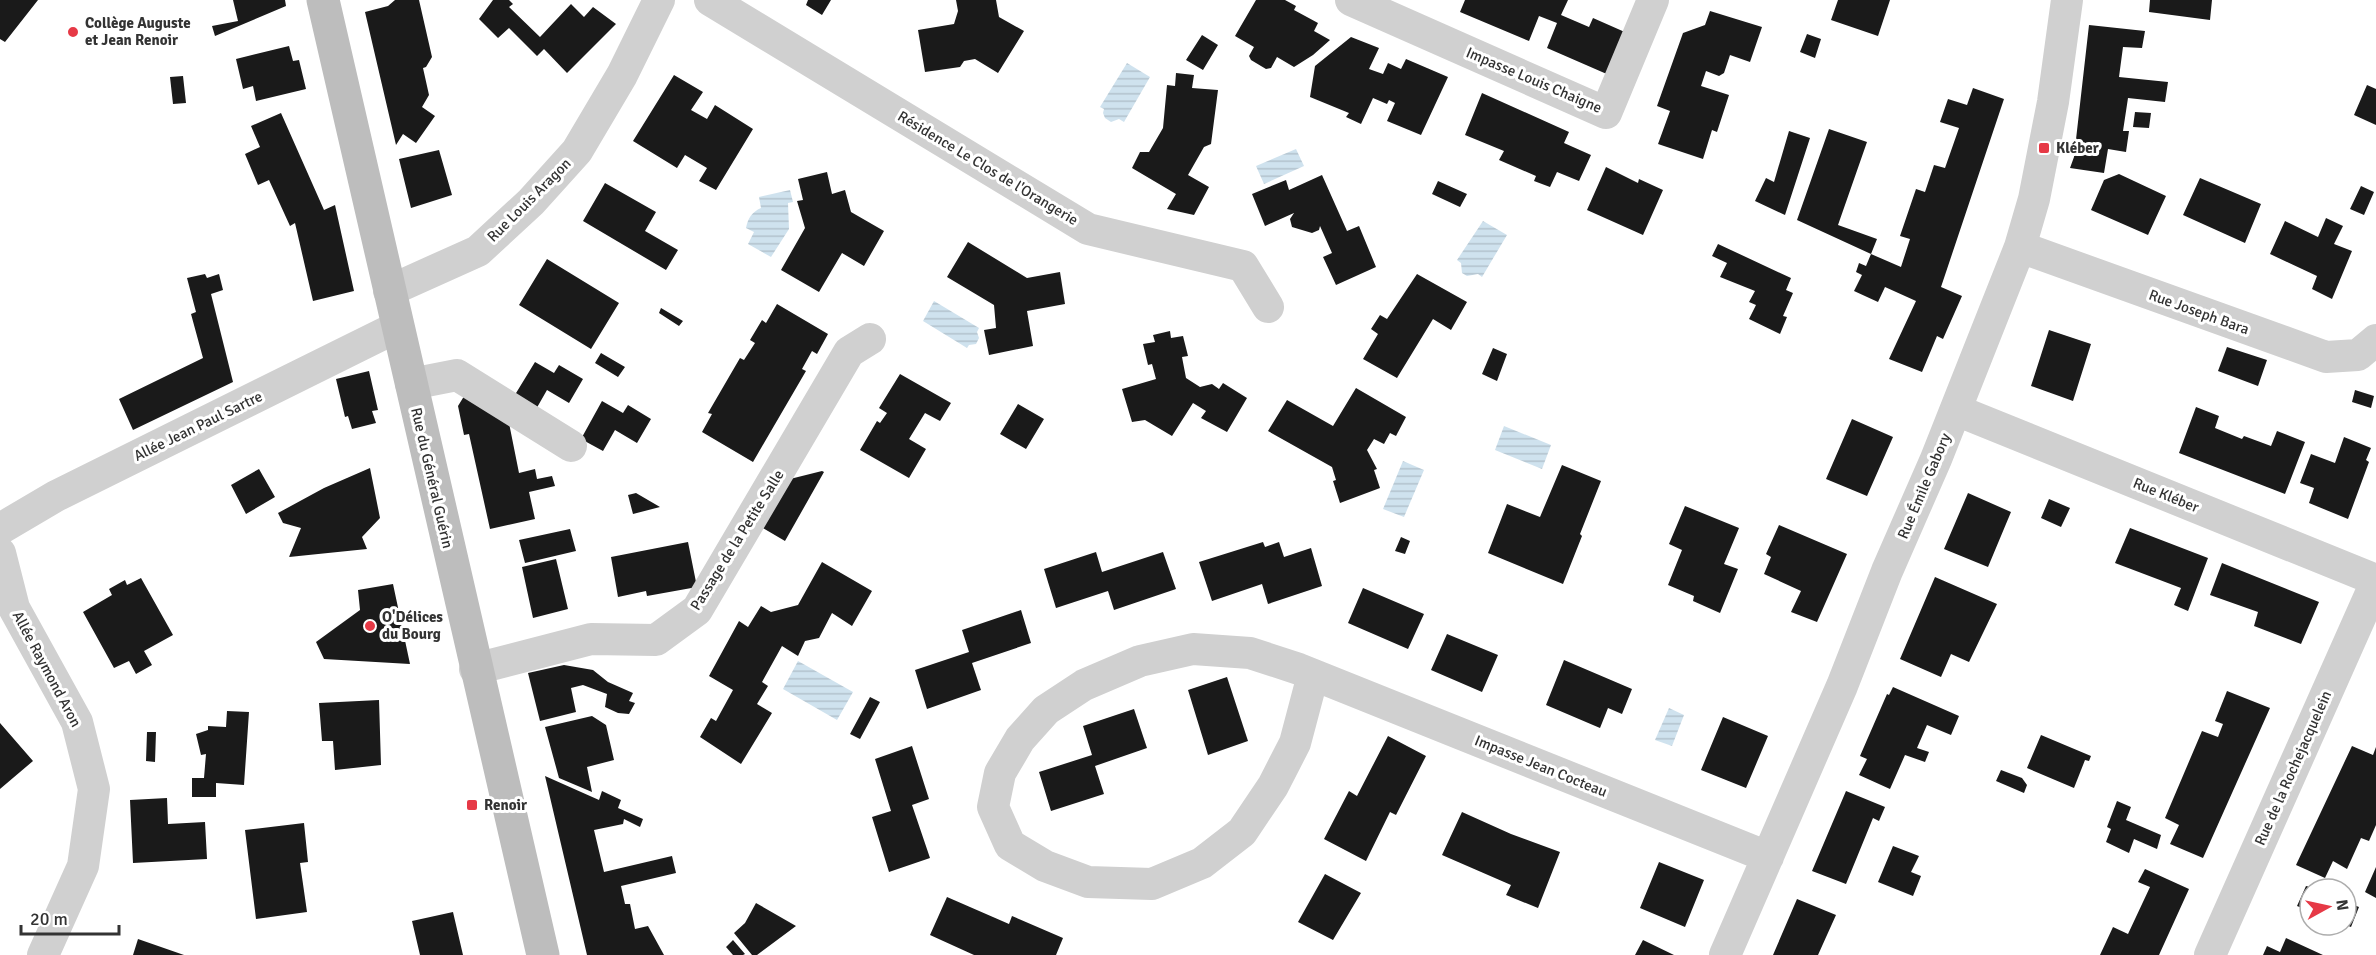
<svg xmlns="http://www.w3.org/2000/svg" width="2376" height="955" font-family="Signika,sans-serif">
<defs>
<pattern id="water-rules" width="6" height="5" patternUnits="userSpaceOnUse" patternTransform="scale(1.5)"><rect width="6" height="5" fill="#cfe2ee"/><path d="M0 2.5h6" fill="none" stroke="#b2c2cd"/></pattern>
</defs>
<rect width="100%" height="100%" fill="#fff"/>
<path fill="url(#water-rules)" d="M1127 63 1150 77 1124 122 1119 119 1111 122 1105 118 1103 113 1104 109 1100 107Z
M1296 149 1304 166 1264 184 1256 166Z
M790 190 793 202 788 203 789 229 771 257 748 244 754 232 746 228C748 218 752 212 761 208L759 197Z
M1483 221 1507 235 1482 277 1478 274 1467 276 1462 273 1461 263 1457 260Z
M934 301 979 328 977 332 979 338 976 344 969 345 967 348 923 321Z
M1504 426 1551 445 1542 469 1495 450Z
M1403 461 1424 470 1404 517 1383 509Z
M798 661 853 692 837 720 783 689Z
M1669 708 1684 715 1672 746 1655 740Z"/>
<path fill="#1a1a1a" d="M0 0H38L5 42 0 39Z
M233 0H285L286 6 215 36 212 26 238 21Z
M395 0H419L432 57 426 67 423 68 429 95 422 107 435 116 416 143 403 134 396 145 365 12 388 6Z
M493 0H509L513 4 509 7 540 37 571 4 584 17 593 7 616 24 567 73 544 49 537 56 509 28 498 38 479 19Z
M808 0H831L822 15 806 5Z
M956 0H996L999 17 1024 31 998 73 975 59 964 61 960 67 925 72 918 30 954 24 958 11Z
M1256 0H1285L1296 6 1294 10 1318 23 1314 31 1330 40 1313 55 1294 67 1277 57 1271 68 1266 69 1251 60 1249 56 1254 47 1235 36Z
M1465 0H1568L1561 15 1589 27 1593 18 1627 33 1609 75 1547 48 1557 23 1539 16 1529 41 1460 12Z
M1838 0H1890L1878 36 1831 20Z
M2150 0H2212L2210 20 2149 12Z
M1710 11 1762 27 1750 62 1730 55 1724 73 1719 76 1706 71 1701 86 1729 95 1717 132 1712 130 1703 159 1658 144 1670 111 1657 106 1683 33 1705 25Z
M2089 25 2145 31 2142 48 2123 47 2119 77 2168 82 2165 102 2128 98 2123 131H2129L2126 152 2108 149 2104 173 2070 168 2074 157Z
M1807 34 1821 39 1815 58 1800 52Z
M1202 35 1218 45 1203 70 1186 60Z
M1351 37 1379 48 1369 69 1383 74 1388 63 1401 69 1406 59 1448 77 1421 135 1387 121 1395 103 1389 100 1387 104 1373 98 1361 124 1346 117 1349 113 1310 97 1315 66Z
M289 46 293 61 299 60 306 89 256 101 253 86 243 89 236 59Z
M1176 73 1194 75 1192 88 1218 90 1211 144 1204 147 1188 175 1209 187 1194 215 1167 209 1176 194 1132 168 1140 152H1149L1163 128 1167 85 1175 86Z
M674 75 703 92 691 110 707 119 715 105 753 129 716 190 699 181 707 168 685 155 677 168 633 141Z
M183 76 186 103 173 104 170 77Z
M2367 85 2376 89V125L2354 115Z
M1973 88 2004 99 1941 287 1962 296 1943 339 1937 336 1922 372 1889 359 1916 301 1885 287 1878 302 1854 291 1862 275 1856 272 1859 263 1866 266 1871 254 1797 220 1829 129 1867 142 1838 225 1877 239 1871 254 1901 267 1910 239 1900 236 1916 189 1925 192 1934 165 1945 168 1959 128 1940 122 1948 99 1967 105Z
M1482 93 1569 132 1564 143 1591 155 1579 181 1557 172 1550 187 1534 181 1536 176 1499 160 1504 151 1465 135Z
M2135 112 2151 113 2149 128 2133 127Z
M281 113 324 210 335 205 354 291 313 301 295 223 290 226 269 180 258 185 245 154 260 147 251 126Z
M1789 131 1810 138 1785 215 1755 201 1766 178 1774 182Z
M439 150 452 195 411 208 399 159Z
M1606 167 1638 183 1639 179 1663 190 1643 235 1587 210Z
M827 172 832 194 845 190 851 212 884 231 864 266 842 253 819 292 781 270 805 228 797 201 803 200 798 179Z
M2119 174 2166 196 2148 235 2091 210 2104 180Z
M1322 175 1347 231 1359 226 1376 267 1336 285 1323 257 1332 253 1320 226 1319 230 1312 233 1292 227 1290 219 1294 213 1265 226 1252 194 1286 180 1289 190Z
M2200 178 2261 204 2245 243 2183 215Z
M1438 181 1467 194 1460 207 1432 194Z
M605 183 656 212 645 231 678 250 666 270 583 221Z
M2361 186 2374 192 2364 215 2350 209Z
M2326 218 2343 226 2334 244 2352 251 2332 299 2312 289 2317 276 2270 254 2285 221 2318 237Z
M968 242 1027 278 1060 272 1065 304 1027 311 1033 346 989 355 984 330 996 328 994 305 947 277Z
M1718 244 1791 278 1786 290 1793 293 1783 316 1787 317 1780 334 1749 319 1756 305 1749 302 1755 291 1720 277 1727 263 1712 256Z
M547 259 619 303 591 349 519 305Z
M205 274 207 278 219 274 223 290 211 294 233 382 133 430 119 399 203 358 191 314 196 312 187 278Z
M1417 274 1467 302 1451 330 1433 319 1397 378 1363 359 1378 334 1371 329 1380 315 1387 319Z
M777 304 828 334 817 354 812 351 802 369 806 371 753 462 702 432 712 414 708 413 740 358 744 360 755 343 750 340 762 320 766 323Z
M661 308 683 321 679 326 659 313Z
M2049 330 2091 344 2073 401 2031 386Z
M1170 331 1171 338 1183 336 1188 356 1182 357 1186 378 1200 387 1212 384 1219 389 1223 383 1247 398 1227 432 1201 418 1206 411 1193 403 1172 436 1145 420 1132 422 1122 389 1156 379 1152 364 1148 365 1143 344 1155 342 1153 335Z
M2227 347 2267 360 2258 386 2218 371Z
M1493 348 1507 354 1497 381 1482 374Z
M601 353 625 367 618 377 595 363Z
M535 362 554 373 559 365 583 379 569 403 547 390 535 411 513 398Z
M369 371 378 410 372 411 376 423 352 429 348 416 345 417 336 379Z
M900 374 951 403 940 421 925 413 909 439 926 449 909 478 860 450 877 421 880 423 887 413 879 408Z
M1356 388 1406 417 1396 436 1390 433 1384 444 1374 439 1367 450 1377 469 1374 470 1380 488 1340 503 1333 481 1336 480 1332 467 1268 431 1287 400 1333 426Z
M2355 390 2374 396 2371 408 2352 402Z
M466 393 508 418 519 473 535 469 537 479 552 476 555 486 529 492 535 519 490 529 469 434 464 435 458 406Z
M602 401 623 413 628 405 651 419 637 443 615 430 603 451 581 439Z
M1018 404 1044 419 1026 449 1000 434Z
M2196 407 2219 416 2215 428 2242 439 2244 436 2271 446 2277 431 2305 442 2285 494 2179 453Z
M1852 419 1893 437 1867 496 1826 479Z
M2344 437 2371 448 2366 460 2369 462 2348 519 2309 503 2314 488 2300 483 2311 454 2335 463Z
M1562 465 1601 481 1580 534 1582 536 1563 584 1488 553 1507 504 1540 517Z
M370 468 380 518 362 537 367 549 289 557 301 528 283 523 278 513 324 488Z
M259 469 275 497 246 514 231 485Z
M822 471 824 472 785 541 761 527 790 479Z
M636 493 660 507 633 514 628 495Z
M1968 493 2011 512 1988 567 1944 549Z
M2049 499 2070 508 2061 527 2041 518Z
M1685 506 1739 528 1724 564 1738 569 1720 613 1693 601 1694 596 1668 585 1682 550 1669 544Z
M1779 525 1847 554 1817 622 1791 612 1801 591 1764 574 1771 557 1766 554Z
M2130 528 2208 558 2188 611 2174 605 2181 588 2115 563Z
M570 529 576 551 525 563 519 540Z
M1401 537 1410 541 1405 554 1395 551Z
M688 542 697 587 647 596 646 591 618 597 611 557Z
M1263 542 1265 547 1279 542 1284 557 1311 548 1322 586 1268 604 1262 584 1212 601 1199 562Z
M1096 552 1102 572 1163 552 1176 589 1114 610 1108 591 1056 608 1044 569Z
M556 559 568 609 533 618 522 567Z
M822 562 872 591 852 626 832 613 819 638 805 641 798 656 782 646 762 682 768 686 757 704 772 713 741 764 700 737 711 718 716 721 733 690 709 676 739 621 748 627 761 606 771 612 798 605Z
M2222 563 2319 602 2301 644 2254 626 2258 612 2210 595Z
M1935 577 1997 604 1969 662 1951 654 1941 677 1900 659Z
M141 578 173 635 144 651 152 665 136 674 129 661 114 668 83 612 112 595 109 589 125 580 127 585Z
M393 584 410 664 324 659 316 642 360 610 358 590Z
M1363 588 1424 614 1408 649 1348 623Z
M1021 610 1031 643 972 663 981 690 927 709 915 670 969 652 962 630Z
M1447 634 1498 655 1482 692 1431 670Z
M1564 660 1632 689 1622 714 1608 708 1600 728 1546 705Z
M564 665 593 670 608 682 633 693 629 701 635 703 629 714 618 713 605 707 607 694 583 685 571 688 576 712 540 721 528 673Z
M1227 677 1248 741 1208 755 1188 690Z
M1893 687 1959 716 1951 735 1927 725 1917 748 1929 752 1925 762 1905 755 1890 789 1859 775 1867 759 1860 756 1887 694 1889 695Z
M2227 691 2270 708 2203 858 2170 844 2179 825 2165 818 2202 731 2218 737 2223 724 2215 721Z
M870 697 880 702 860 739 850 734Z
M379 700 381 765 335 770 333 741H322L319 703Z
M1134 709 1147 748 1095 766 1104 794 1051 811 1039 772 1092 755 1083 726Z
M227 711 249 712 244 785 216 783V797H192V778H204L206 754 201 755 196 734 208 730V726L226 727Z
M592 716 606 725 614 760 587 767 592 792 559 778 545 727Z
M1723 717 1768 736 1746 788 1701 770Z
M0 723 33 761 0 789Z
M147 732H156L155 762 146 761Z
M2041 735 2091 756 2089 761 2085 760 2074 788 2027 768Z
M1388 736 1426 756 1396 815 1390 812 1366 861 1324 839 1349 791 1357 796Z
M912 746 929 799 912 805 930 858 889 872 872 817 891 811 875 759Z
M2352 746 2373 755 2376 747V825L2369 841 2361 838 2347 869 2333 861 2325 878 2296 865Z
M2001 770 2022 778 2027 785 2024 793 1996 781Z
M545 776 599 800 602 791 621 800 618 808 643 819 640 827 624 819 623 824 594 830 604 872 672 856 676 873 621 886 625 904H630L635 929 648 926 664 955H587Z
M1846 791 1885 807 1879 821 1873 818 1846 884 1812 871Z
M167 798 168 824 205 822 207 859 133 863 130 800Z
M2117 801 2131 807 2126 820 2161 835 2157 849 2134 839 2129 853 2106 842 2111 829 2107 827Z
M1462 812 1511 834 1560 852 1538 908 1506 895 1511 885 1442 855Z
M304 823 308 862 300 863 307 912 256 919 245 830Z
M1893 846 1919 856 1911 872 1921 876 1913 896 1878 882Z
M1659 862 1704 880 1685 927 1640 908Z
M2376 867V898L2365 892Z
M2145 869 2189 889 2159 955H2100L2113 927 2128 934 2150 887 2138 882Z
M1325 874 1361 893 1333 940 1298 922Z
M2306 886 2310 887V911L2297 906Z
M947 897 1009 924 1012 916 1063 938 1056 955H974L930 935Z
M1797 899 1836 915 1818 955H1773Z
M2346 902 2359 907 2351 927 2346 925Z
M756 903 796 926 757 955H752L734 933 745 923Z
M453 912 463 955H420L412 921Z
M2286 938 2323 955H2263L2267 946 2280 952Z
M138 939 184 955H133Z
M733 940 745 954 743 955H733L726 947Z
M1643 940 1674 955H1635Z"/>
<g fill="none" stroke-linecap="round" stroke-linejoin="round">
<path stroke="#d0d0d0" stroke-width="32" d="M710 0 1088 229 1243 266 1268 307
M1351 0 1606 113 1653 0
M2020 247 2326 357 2358 355 2376 340
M389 291 478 251 531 202 577 151 622 75 659 0
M411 384 457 375 571 446
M1956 410 2376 580
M0 529 56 496 397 327
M0 553 14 608 77 722 94 789 83 866 43 955
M475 669 591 639 656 640 697 610 849 352 870 339
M1313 675 1295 743 1273 786 1242 832 1202 863 1152 884 1088 882 1045 866 1010 845 993 807 1000 773 1020 739 1046 710 1084 685 1140 661 1193 649 1250 653 1299 669 1768 857
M1725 955 1842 686 1887 571 1936 459 2020 247 2034 199 2053 102 2067 0
M2210 955 2376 582"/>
<path stroke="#bdbdbd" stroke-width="33" d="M323 0 543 955"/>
</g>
<g fill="#e63946" stroke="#fff" stroke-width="2">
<circle cx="73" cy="32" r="6"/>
<rect x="2038" y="142" width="12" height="12" rx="3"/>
<circle cx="370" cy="626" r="6"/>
<rect x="466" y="799" width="12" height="12" rx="3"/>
</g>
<g text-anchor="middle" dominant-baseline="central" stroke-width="6" stroke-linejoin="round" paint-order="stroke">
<g font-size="15" font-weight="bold" fill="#333" stroke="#fff" text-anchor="start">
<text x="85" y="23">Collège Auguste<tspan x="85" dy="17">et Jean Renoir</tspan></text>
<text x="2056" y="148">Kléber</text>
<text x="382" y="617">O'Délices<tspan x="382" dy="17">du Bourg</tspan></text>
<text x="484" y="805">Renoir</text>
</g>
<g font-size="15" fill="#333" stroke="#fff">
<text transform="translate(1534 80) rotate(23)">Impasse Louis Chaigne</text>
<text transform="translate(988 168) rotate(31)">Résidence Le Clos de l'Orangerie</text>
<text transform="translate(529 200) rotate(-45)">Rue Louis Aragon</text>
<text transform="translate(2199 312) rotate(20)">Rue Joseph Bara</text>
<text transform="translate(198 426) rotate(-26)">Allée Jean Paul Sartre</text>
<text transform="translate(432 478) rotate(77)">Rue du Général Guérin</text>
<text transform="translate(1924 486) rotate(-67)">Rue Émile Gabory</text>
<text transform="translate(2166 495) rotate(22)">Rue Kléber</text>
<text transform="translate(737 540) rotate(-58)">Passage de la Petite Salle</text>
<text transform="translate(47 669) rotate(62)">Allée Raymond Aron</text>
<text transform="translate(1541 766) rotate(22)">Impasse Jean Cocteau</text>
<text transform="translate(2293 768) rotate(-66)">Rue de la Rochejacquelein</text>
</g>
</g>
<g transform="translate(2328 907) rotate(82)"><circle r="28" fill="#ffffff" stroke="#adadad" stroke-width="1.5"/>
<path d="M0-4.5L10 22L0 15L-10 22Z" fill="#e63946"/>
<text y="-9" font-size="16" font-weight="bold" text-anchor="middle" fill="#333333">N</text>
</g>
<path d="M21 925v9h98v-9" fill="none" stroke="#333333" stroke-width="3"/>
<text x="30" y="925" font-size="18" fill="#333333" stroke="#ffffff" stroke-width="4.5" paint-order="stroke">20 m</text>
</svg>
